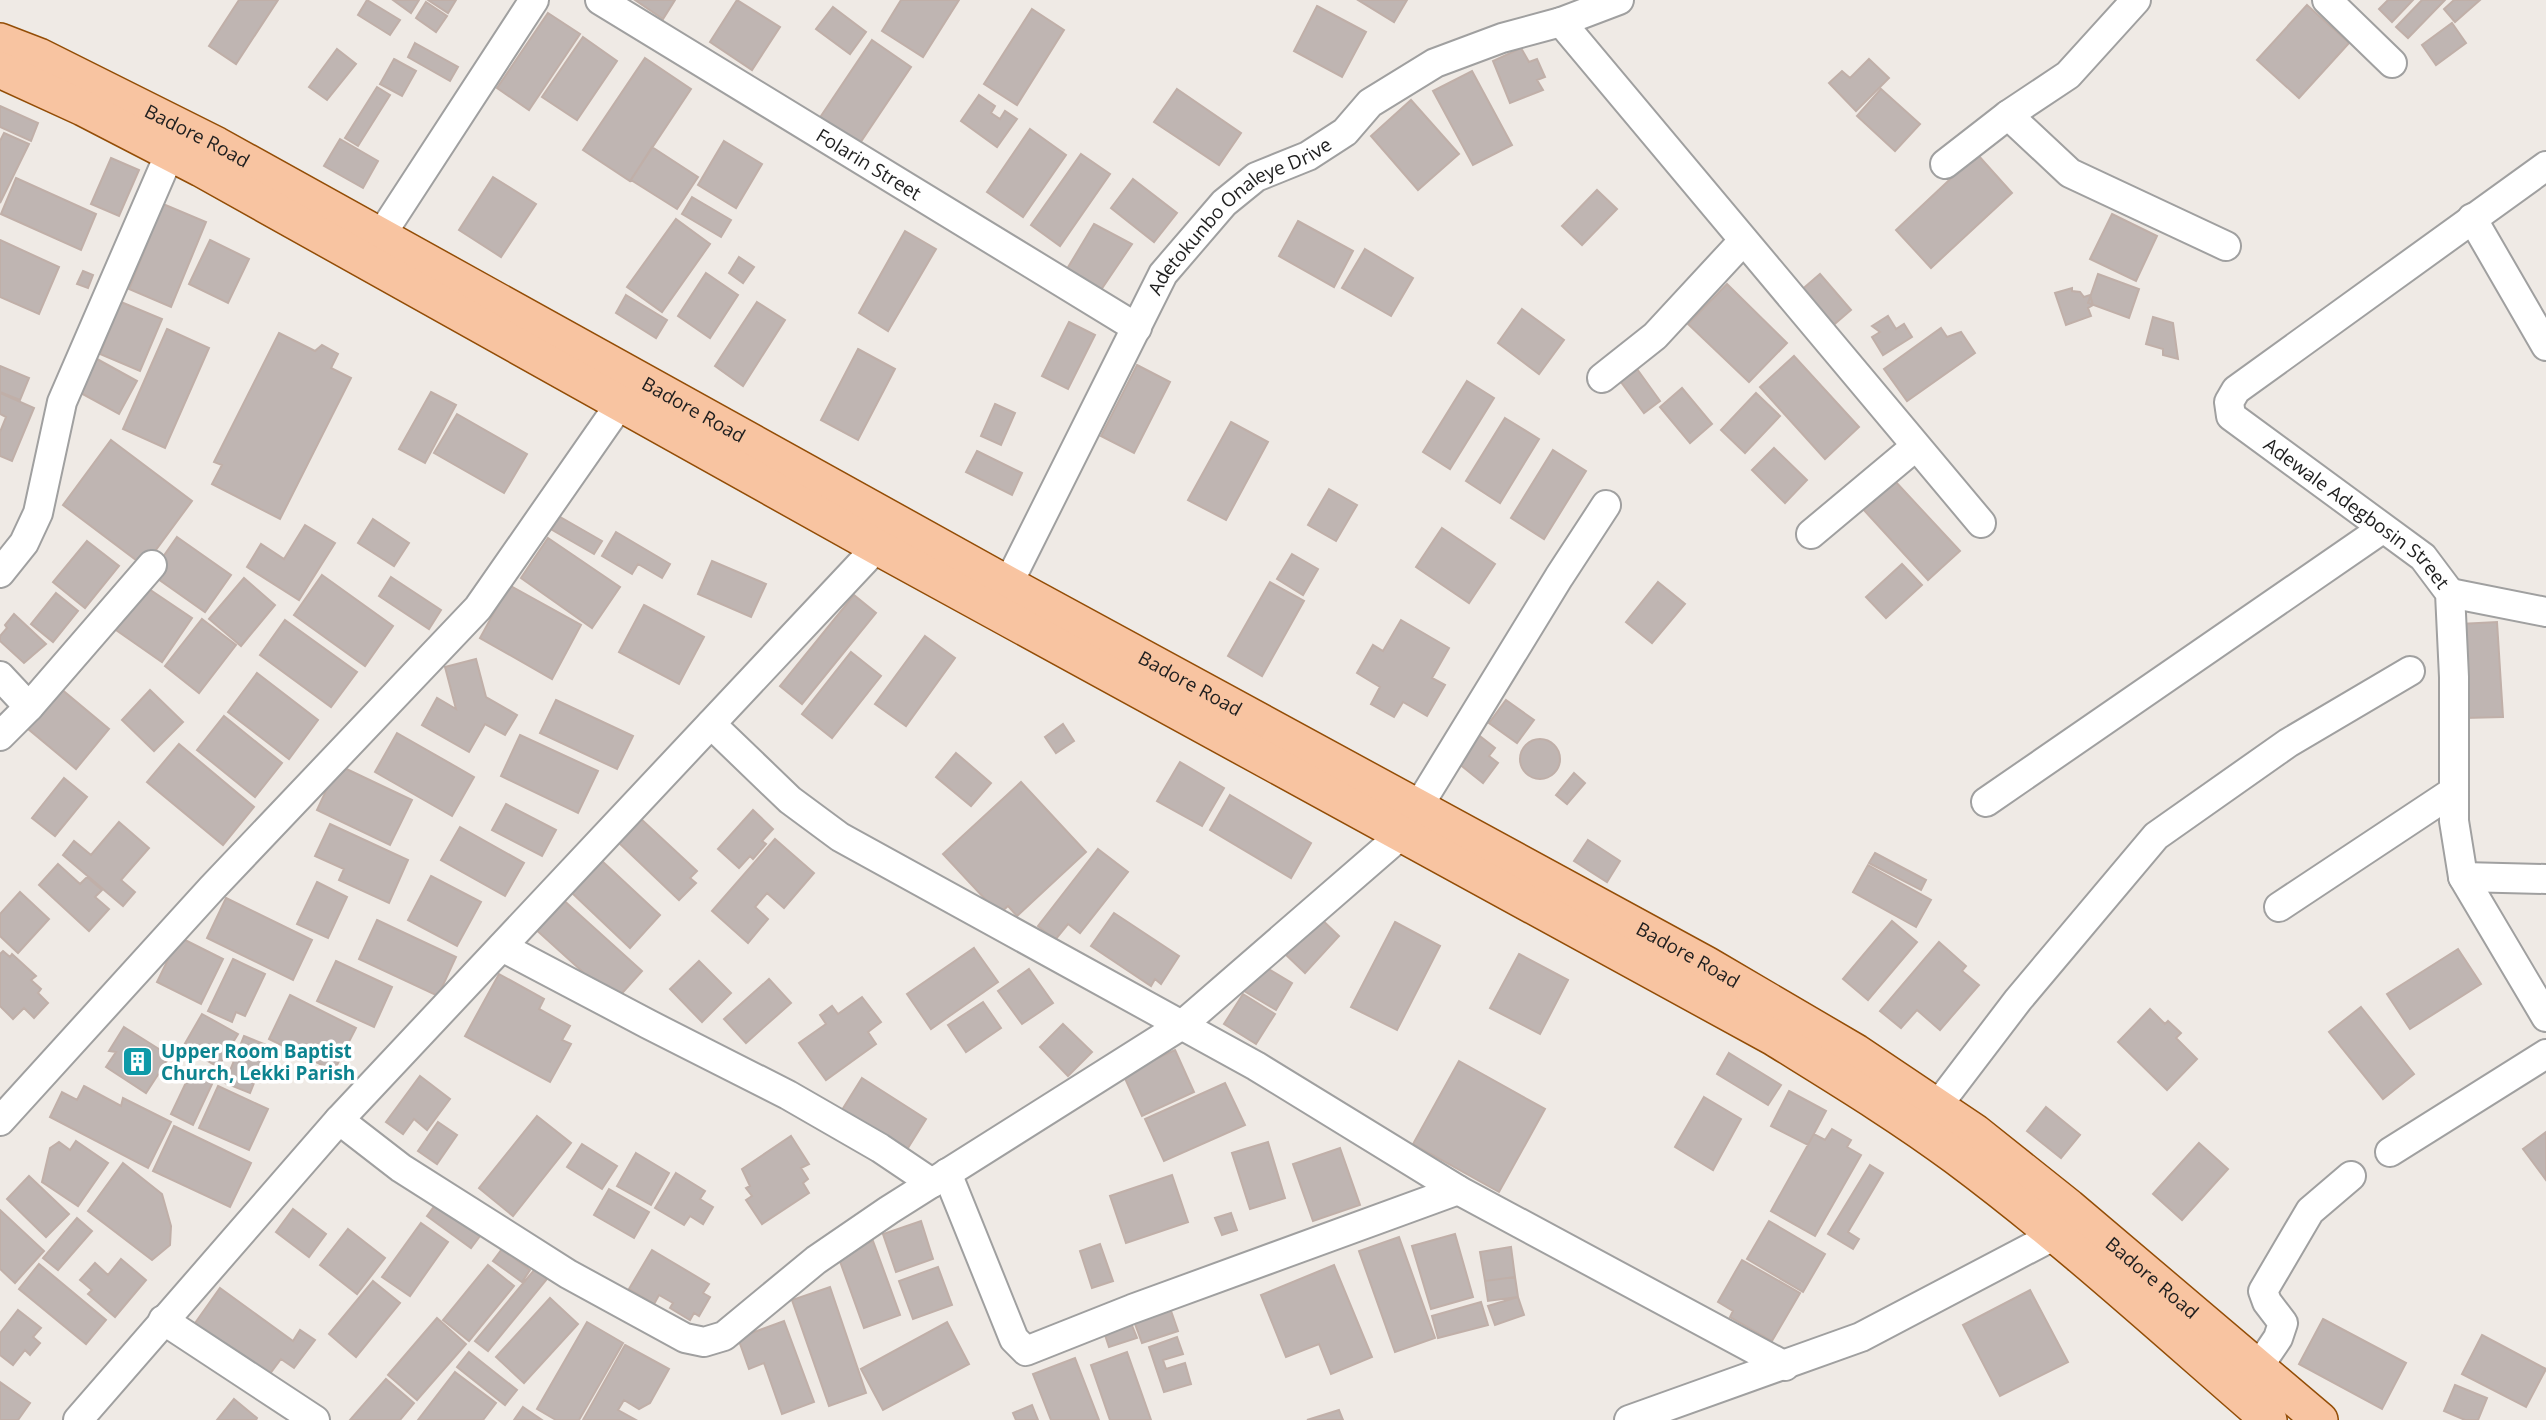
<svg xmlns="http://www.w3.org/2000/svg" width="2546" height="1420" font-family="'Open Sans',sans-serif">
<rect width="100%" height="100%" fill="#efeae5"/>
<path fill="#bfb5b2" stroke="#c0afa8" stroke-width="2" d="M239 0H278L236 64 209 46Z
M367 0 400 20 390 35 358 15Z
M393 0H419L411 13Z
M428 0H456L448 13Z
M635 0H675L663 19Z
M737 0 780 27 752 70 710 42Z
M901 0H959L923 57 882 31Z
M1358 0H1407L1394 22Z
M2388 0H2413L2392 22 2379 9Z
M2422 0H2445L2408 38 2396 27Z
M2454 0H2480L2455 22 2444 9Z
M426 2 447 16 436 32 416 18Z
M2307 5 2349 43 2299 98 2257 60Z
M1317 6 1366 32 1342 77 1294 51Z
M833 7 866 32 850 54 816 29Z
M1032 9 1064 30 1017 105 984 84Z
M548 13 580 34 529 110 497 88Z
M2452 23 2466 43 2436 65 2422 45Z
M583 37 617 61 577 120 542 97Z
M872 40 911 67 858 146 819 119Z
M415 43 458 67 450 81 408 57Z
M1521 48 1529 62 1537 59 1545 77 1537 80 1543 90 1510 103 1493 61Z
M337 49 356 64 327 100 309 87Z
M645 58 691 89 630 181 583 150Z
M394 59 416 71 402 96 380 84Z
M1869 59 1889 78 1856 111 1829 83 1842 71 1850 78Z
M1472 71 1512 145 1473 165 1433 91Z
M377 87 390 95 358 146 345 138Z
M1177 89 1241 133 1219 165 1154 122Z
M1881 89 1920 124 1895 151 1857 116Z
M979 95 995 106 991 113 1000 119 1005 111 1017 119 997 147 961 121Z
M1411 100 1459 154 1418 190 1371 136Z
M0 106 38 123 31 141 0 127Z
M1030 129 1066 155 1023 217 987 192Z
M4 133 29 144 0 203V141Z
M340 139 378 161 363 188 324 166Z
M724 141 762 164 736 208 698 185Z
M652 147 698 177 677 209 631 180Z
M1081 154 1110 174 1060 246 1031 225Z
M1977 154 2012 193 1931 268 1896 230Z
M111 158 139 170 119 216 91 204Z
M493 177 536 204 501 257 459 230Z
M16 178 96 214 81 250 1 214Z
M1133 179 1177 213 1154 242 1111 208Z
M1597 190 1617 209 1582 245 1562 226Z
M692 197 731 220 721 237 682 214Z
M163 204 206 222 171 307 129 289Z
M2112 214 2157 236 2136 281 2090 259Z
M676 219 710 244 662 312 627 287Z
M1298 221 1353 251 1334 287 1279 256Z
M1094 224 1132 244 1101 290 1067 269Z
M905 231 936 249 888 331 859 313Z
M0 240 59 267 39 314 0 297Z
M210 240 249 259 228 303 189 284Z
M1365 249 1413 278 1391 316 1342 288Z
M739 257 754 267 743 283 729 273Z
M83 271 93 275 88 288 77 284Z
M706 273 738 295 710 338 678 316Z
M1820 274 1851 310 1830 328 1799 292Z
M2098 274 2139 289 2129 318 2088 303Z
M1727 284 1787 343 1749 382 1688 324Z
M2072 288V291L2080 292 2084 297 2090 295 2093 305 2088 308 2091 316 2066 325 2055 293Z
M626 295 667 320 656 338 616 313Z
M121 302 162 319 140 371 100 354Z
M757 302 785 320 743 386 715 366Z
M1522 309 1564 340 1539 374 1498 343Z
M1888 316 1896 329 1904 324 1912 337 1883 355 1872 337 1880 332 1872 326Z
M2153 317 2173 323 2178 359 2163 355V349L2146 344Z
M1069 322 1095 335 1068 389 1042 376Z
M1941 328 1947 337 1961 332 1975 353 1907 401 1884 369Z
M167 329 209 348 165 448 123 429Z
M279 333 315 351 322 345 338 354 331 368 351 378 280 519 212 484 222 465 214 462Z
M858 349 895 369 858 440 821 420Z
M1794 356 1859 427 1825 459 1760 387Z
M97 359 137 381 119 414 79 392Z
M1632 362 1660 401 1644 413 1615 374Z
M1137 365 1170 382 1134 453 1101 436Z
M0 366 29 378 20 400 0 392Z
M1467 381 1494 398 1450 469 1423 452Z
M1682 388 1712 424 1690 443 1660 407Z
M431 392 456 405 425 463 399 449Z
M0 393 34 408 12 461 0 456V432L6 417 0 414Z
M1756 393 1780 416 1745 453 1721 430Z
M995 404 1015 413 1001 445 981 436Z
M457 414 527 454 504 493 434 453Z
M1505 418 1539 439 1500 503 1466 481Z
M1231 422 1268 442 1226 520 1188 500Z
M111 440 192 501 144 566 63 505Z
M1774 448 1807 480 1785 503 1752 470Z
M1553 450 1586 471 1544 539 1511 518Z
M977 451 1022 473 1012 495 966 472Z
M1894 480 1960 551 1928 580 1863 509Z
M1329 489 1357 505 1336 541 1308 525Z
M555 514 602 541 594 554 547 527Z
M373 519 409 543 394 566 358 543Z
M305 525 335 543 299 600 247 567 261 544 284 559Z
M1442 528 1495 564 1469 603 1416 567Z
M616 532 670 564 662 578 638 564 632 574 602 556Z
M177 537 231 575 205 612 151 574Z
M548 538 620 587 592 628 521 578Z
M87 541 119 566 85 608 53 582Z
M1292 554 1318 569 1303 595 1277 579Z
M712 561 766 584 751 617 698 594Z
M1902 564 1922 585 1886 618 1866 597Z
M322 575 393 626 365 666 294 615Z
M391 577 441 610 429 629 379 596Z
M244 578 275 605 241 646 209 619Z
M1270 582 1304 601 1262 676 1228 656Z
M1658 582 1685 604 1652 643 1626 622Z
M509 585 581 625 552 679 480 638Z
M146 587 192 618 162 662 116 630Z
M56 593 78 611 53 642 31 624Z
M854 595 876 613 802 704 780 686Z
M644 605 704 637 679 684 619 652Z
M14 614 46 644 24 663 0 641V636L7 628 5 625Z
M202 619 236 645 199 693 165 666Z
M285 620 357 672 331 707 260 655Z
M1401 620 1449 648 1432 678 1445 685 1427 716 1403 702 1394 717 1371 704 1380 687 1357 673 1373 645 1383 651Z
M2497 622 2503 717 2465 718 2460 624Z
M925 636 955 658 906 726 875 704Z
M851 652 881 676 832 738 802 714Z
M476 659 486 697 517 715 505 735 485 724 469 752 422 725 437 698 456 709 445 667Z
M257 673 318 720 289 759 228 712Z
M60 688 109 729 76 769 27 728Z
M150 690 183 722 154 751 122 720Z
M556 700 633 736 617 769 540 733Z
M1506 700 1534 720 1517 743 1489 723Z
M224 716 282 763 255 797 197 750Z
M1063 724 1074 741 1056 753 1045 737Z
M397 733 474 777 452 816 375 772Z
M1476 733 1495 748 1489 756 1498 763 1483 783 1458 763Z
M520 735 598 771 578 813 501 776Z
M1520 759a20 20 0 1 1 40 0a20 20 0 1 1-40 0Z
M179 744 254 807 223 845 147 782Z
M956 753 991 783 971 806 936 777Z
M1180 762 1224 788 1202 826 1157 801Z
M338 765 412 800 390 845 317 810Z
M1574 773 1585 783 1567 804 1556 795Z
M64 778 87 797 55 836 32 818Z
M1021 782 1086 852 1017 916 1008 906 999 914 943 854Z
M1230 795 1311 843 1291 878 1210 830Z
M506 804 556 830 542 856 492 830Z
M753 810 773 829 762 841 766 844 753 859 750 856 739 868 718 849Z
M641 819 697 871 690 878 696 883 679 900 619 843Z
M119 822 149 848 121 880 135 892 123 906 63 855 74 841 91 855Z
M330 824 408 860 389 903 339 880 344 869 315 856Z
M460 827 524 863 505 896 441 860Z
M775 839 814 873 784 908 767 893 755 907 768 919 748 943 712 911Z
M1588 840 1620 861 1607 882 1574 861Z
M1098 849 1128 872 1080 933 1068 924 1055 940 1038 926Z
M1875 853 1926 880 1921 890 1869 863Z
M602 861 660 915 630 948 572 893Z
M58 864 80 884 87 877 102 890 95 897 109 909 89 931 39 885Z
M1868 865 1931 900 1916 927 1853 892Z
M431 876 481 902 457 946 408 920Z
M317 882 347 897 328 938 297 924Z
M20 892 49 919 18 953 0 936V914Z
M560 897 642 971 615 1001 533 927Z
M226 898 312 940 293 980 207 938Z
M1114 913 1179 956 1161 984 1155 979 1151 986 1091 946Z
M1317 915 1339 936 1305 973 1283 952Z
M377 920 456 957 438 996 359 959Z
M1892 921 1917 942 1868 1000 1843 979Z
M1395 922 1440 946 1397 1030 1351 1007Z
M179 937 223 959 201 1004 157 982Z
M1939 942 1966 966 1962 971 1979 985 1940 1030 1917 1010 1901 1028 1880 1011Z
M974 948 998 982 931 1029 907 994Z
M2458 949 2481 984 2410 1029 2387 994Z
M3 951 10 957 12 954 36 976 31 980 41 989 38 993 48 1003 34 1018 24 1008 13 1019 0 1006V954Z
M1519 954 1568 980 1540 1034 1490 1008Z
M233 959 265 974 245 1016 236 1012 232 1022 208 1011Z
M336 961 392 987 374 1027 317 1001Z
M699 961 731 993 702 1022 670 989Z
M1260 964 1292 983 1276 1010 1244 991Z
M1029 969 1053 1003 1022 1024 998 991Z
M499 974 544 999 539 1009 570 1026 562 1040 571 1044 550 1082 465 1036Z
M769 979 791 1003 746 1043 724 1019Z
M1243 994 1275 1014 1256 1044 1224 1024Z
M290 995 356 1028 334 1071 269 1039Z
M862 997 881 1022 868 1032 876 1044 826 1080 799 1043 826 1024 820 1015 832 1006 838 1014Z
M983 1002 1001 1028 966 1052 948 1025Z
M2361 1007 2414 1074 2383 1099 2329 1032Z
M2150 1009 2165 1024 2168 1021 2181 1033 2176 1038 2197 1059 2167 1090 2118 1042Z
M202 1014 238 1034 218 1067 183 1047Z
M1063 1024 1092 1052 1068 1076 1040 1047Z
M124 1027 170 1056 146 1093 106 1067 116 1052 109 1051Z
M244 1036 269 1046 250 1093 225 1083Z
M1175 1050 1194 1092 1142 1116 1123 1074Z
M1729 1053 1781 1085 1768 1105 1717 1074Z
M1459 1061 1545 1109 1499 1192 1413 1144Z
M191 1072 213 1082 193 1125 171 1114Z
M420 1076 450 1099 427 1130 414 1119 403 1134 386 1122Z
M862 1078 926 1119 906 1151 842 1110Z
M1225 1083 1245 1125 1164 1161 1145 1119Z
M84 1086 121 1106 123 1098 171 1122 148 1168 50 1117 62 1092 77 1100Z
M218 1086 268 1109 249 1150 199 1128Z
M1789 1091 1826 1111 1808 1145 1771 1126Z
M1704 1097 1741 1119 1713 1170 1675 1147Z
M2046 1107 2080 1135 2061 1158 2027 1131Z
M537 1116 571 1143 513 1216 479 1188Z
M438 1122 457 1135 437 1164 418 1151Z
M174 1126 251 1163 230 1207 153 1171Z
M1832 1129 1851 1140 1847 1147 1861 1155 1815 1236 1771 1211 1814 1134 1825 1140Z
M2546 1132V1180L2523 1149Z
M791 1136 809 1164 801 1168 808 1179 803 1183 809 1193 762 1224 746 1200 752 1196 746 1188 750 1186 742 1169Z
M76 1141 108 1163 78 1206 42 1182 50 1148 59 1142 70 1150Z
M1268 1142 1285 1198 1250 1209 1232 1153Z
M2199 1143 2228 1169 2182 1220 2153 1194Z
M582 1144 617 1166 602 1189 567 1167Z
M1340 1148 1360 1205 1313 1221 1293 1164Z
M636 1153 669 1173 651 1205 617 1186Z
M123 1163 162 1194 171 1226 170 1245 152 1260 88 1211Z
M1870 1165 1883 1173 1848 1232 1859 1239 1853 1249 1828 1234Z
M676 1173 705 1191 700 1199 713 1207 703 1224 690 1216 684 1225 655 1208Z
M1172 1175 1188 1222 1126 1243 1110 1196Z
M29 1176 69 1214 46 1237 7 1199Z
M609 1189 649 1212 634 1238 594 1215Z
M436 1204 480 1236 471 1248 427 1216Z
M293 1209 326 1234 309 1257 276 1232Z
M0 1210 44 1251 15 1283 0 1269Z
M1231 1213 1237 1230 1222 1235 1215 1218Z
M77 1218 92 1231 58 1270 43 1258Z
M921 1221 933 1259 896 1272 883 1234Z
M1769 1221 1825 1254 1803 1292 1747 1259Z
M421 1223 448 1242 410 1296 382 1277Z
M348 1229 385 1258 357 1294 320 1265Z
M1455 1234 1473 1297 1431 1309 1412 1246Z
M1399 1237 1435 1338 1395 1352 1359 1251Z
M873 1241 900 1315 864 1328 837 1253Z
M1100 1244 1113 1281 1092 1288 1080 1251Z
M1511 1247 1515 1277 1485 1281 1480 1252Z
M502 1249 530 1270 522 1282 493 1261Z
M652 1250 709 1284 703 1293 710 1297 699 1316 694 1313 690 1320 670 1308 673 1303 659 1295 654 1304 629 1289Z
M121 1259 146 1280 115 1317 88 1294 92 1290 80 1280 95 1263 108 1275Z
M1742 1260 1800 1293 1772 1341 1730 1317 1733 1311 1718 1302Z
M39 1264 106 1320 86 1344 19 1289Z
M488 1265 514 1286 469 1341 443 1320Z
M1334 1265 1372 1357 1331 1374 1319 1344 1286 1357 1261 1295Z
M938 1267 952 1305 913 1319 899 1281Z
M535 1269 547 1279 488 1351 475 1341Z
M1515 1277 1518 1297 1488 1301 1485 1281Z
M373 1281 400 1303 356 1357 329 1334Z
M830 1287 866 1393 829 1406 792 1300Z
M220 1288 293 1341 300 1330 315 1340 294 1368 281 1359 266 1379 193 1326Z
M2030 1290 2068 1362 2000 1396 1963 1325Z
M1518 1297 1524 1315 1495 1325 1488 1306Z
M550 1298 578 1324 524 1383 496 1357Z
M1481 1302 1488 1325 1438 1338 1432 1316Z
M1170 1308 1178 1331 1142 1343 1134 1321Z
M18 1310 41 1328 33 1337 40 1343 30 1355 25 1350 13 1365 0 1355V1333Z
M437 1318 466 1344 417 1400 388 1375Z
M2323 1319 2406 1363 2382 1409 2299 1364Z
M784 1321 814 1402 782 1414 764 1363 749 1369 738 1338Z
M587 1322 623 1343 579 1420H556L537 1409Z
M947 1322 969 1364 883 1410 861 1369Z
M1131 1323 1137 1338 1109 1347 1104 1332Z
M2482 1335 2546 1369 2526 1407 2462 1374Z
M1177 1337 1183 1354 1163 1360 1166 1369 1185 1363 1191 1384 1164 1392 1149 1347Z
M625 1345 669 1369 650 1403 639 1409 624 1400 618 1410 636 1420H583Z
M469 1352 517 1390 505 1405 457 1367Z
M1127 1352 1151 1420H1110L1091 1365Z
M1075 1358 1099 1420H1051L1033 1374Z
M455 1372 496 1403 483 1420H418Z
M386 1379 414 1403 400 1420H350Z
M0 1382 30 1403 18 1420H0Z
M2455 1385 2487 1398 2478 1420H2465L2444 1411Z
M234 1399 257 1418 256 1420H217Z
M1032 1405 1038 1420H1016L1013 1413Z
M523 1407 542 1420H514Z
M1339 1410 1343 1420H1307Z"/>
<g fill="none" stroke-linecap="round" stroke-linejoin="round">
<defs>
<g id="minor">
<path id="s1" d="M600 0 1137 328"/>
<path d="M2327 0 2392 63"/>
<path d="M1561 22 1981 523"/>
<path d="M2008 115 2070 173 2226 246"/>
<path d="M1945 164 2008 115 2068 75 2136 0"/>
<path id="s2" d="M2546 166 2236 390 2229 402 2231 416 2423 557 2450 593 2454 677V821L2463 877 2546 1017"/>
<path d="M2472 218 2546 346"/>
<path d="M381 235 534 0"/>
<path d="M1602 378 1655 336 1743 241"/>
<path d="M1811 534 1915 447"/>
<path d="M0 573 24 543 38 513 62 402 170 153"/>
<path id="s3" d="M1008 584 1163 274 1224 203 1256 177 1308 156 1345 132 1370 103 1435 63 1502 38 1561 22 1619 0"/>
<path d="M2450 593 2546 612"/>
<path d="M0 676 29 707"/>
<path d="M711 724 790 800 840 837 1256 1066 1458 1190 1785 1366"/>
<path d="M0 736 29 707 152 565"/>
<path d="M1986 802 2382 529"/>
<path d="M1418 807 1559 577 1606 505"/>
<path d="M2463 877 2546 879"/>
<path d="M2279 907 2454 791"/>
<path d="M502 947 648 1024 788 1095 880 1148 932 1183"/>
<path d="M1938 1105 2018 1000 2156 836 2288 743 2410 671"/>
<path d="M339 1120 401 1168 568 1274 685 1338 704 1342 724 1336 816 1260 889 1210 1182 1025 1401 835"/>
<path d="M0 1121 212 888 478 608 620 404"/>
<path d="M2390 1152 2546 1054"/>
<path d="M947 1173 1014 1339 1026 1351 1132 1309 1458 1190"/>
<path d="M163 1320 315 1420"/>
<path d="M2259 1366 2278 1338 2283 1323 2267 1302 2263 1291 2310 1211 2351 1176"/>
<path d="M78 1420 339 1120 877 547"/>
<path d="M1629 1420 1861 1337 2055 1235"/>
</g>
<g id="major">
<path id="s4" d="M0 41 39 56 217 145 1008 584 1706 964 1856 1052 1975 1132 2069 1207 2320 1420"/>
<path d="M0 70 83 108 201 169 877 547 1774 1038C1835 1076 1898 1114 1956 1157 2065 1238 2166 1331 2269 1420"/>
</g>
</defs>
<use href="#minor" stroke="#a0a0a0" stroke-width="32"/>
<use href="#major" stroke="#934d06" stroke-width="38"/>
<use href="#minor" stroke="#fff" stroke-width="28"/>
<use href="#major" stroke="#f8c4a1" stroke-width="35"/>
</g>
<defs>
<symbol id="building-square" viewBox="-11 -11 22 22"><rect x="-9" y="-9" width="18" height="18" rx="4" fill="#0f9aa8" stroke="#fff"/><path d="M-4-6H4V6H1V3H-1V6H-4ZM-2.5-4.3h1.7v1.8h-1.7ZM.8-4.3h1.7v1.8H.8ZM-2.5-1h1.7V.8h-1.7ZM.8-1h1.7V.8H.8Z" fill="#fff"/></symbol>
</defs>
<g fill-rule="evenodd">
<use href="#building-square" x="120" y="1044" width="35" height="35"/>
</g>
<g text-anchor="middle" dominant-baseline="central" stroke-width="7" stroke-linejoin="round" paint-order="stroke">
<g font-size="19" fill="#1f1f1f" stroke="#fff">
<text stroke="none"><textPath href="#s4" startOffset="219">Badore Road</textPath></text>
<text stroke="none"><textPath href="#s1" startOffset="315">Folarin Street</textPath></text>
<text stroke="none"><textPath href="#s3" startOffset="444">Adetokunbo Onaleye Drive</textPath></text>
<text stroke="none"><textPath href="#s4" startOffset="786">Badore Road</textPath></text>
<text stroke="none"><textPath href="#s2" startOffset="570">Adewale Adegbosin Street</textPath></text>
<text stroke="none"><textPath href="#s4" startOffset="1353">Badore Road</textPath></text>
<text stroke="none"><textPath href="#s4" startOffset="1920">Badore Road</textPath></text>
<text stroke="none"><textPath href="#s4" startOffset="2487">Badore Road</textPath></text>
</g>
<g font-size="19" font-weight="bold" fill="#0d838f" stroke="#fff" text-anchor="start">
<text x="161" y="1051">Upper Room Baptist<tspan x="161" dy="22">Church, Lekki Parish</tspan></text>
</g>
</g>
</svg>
